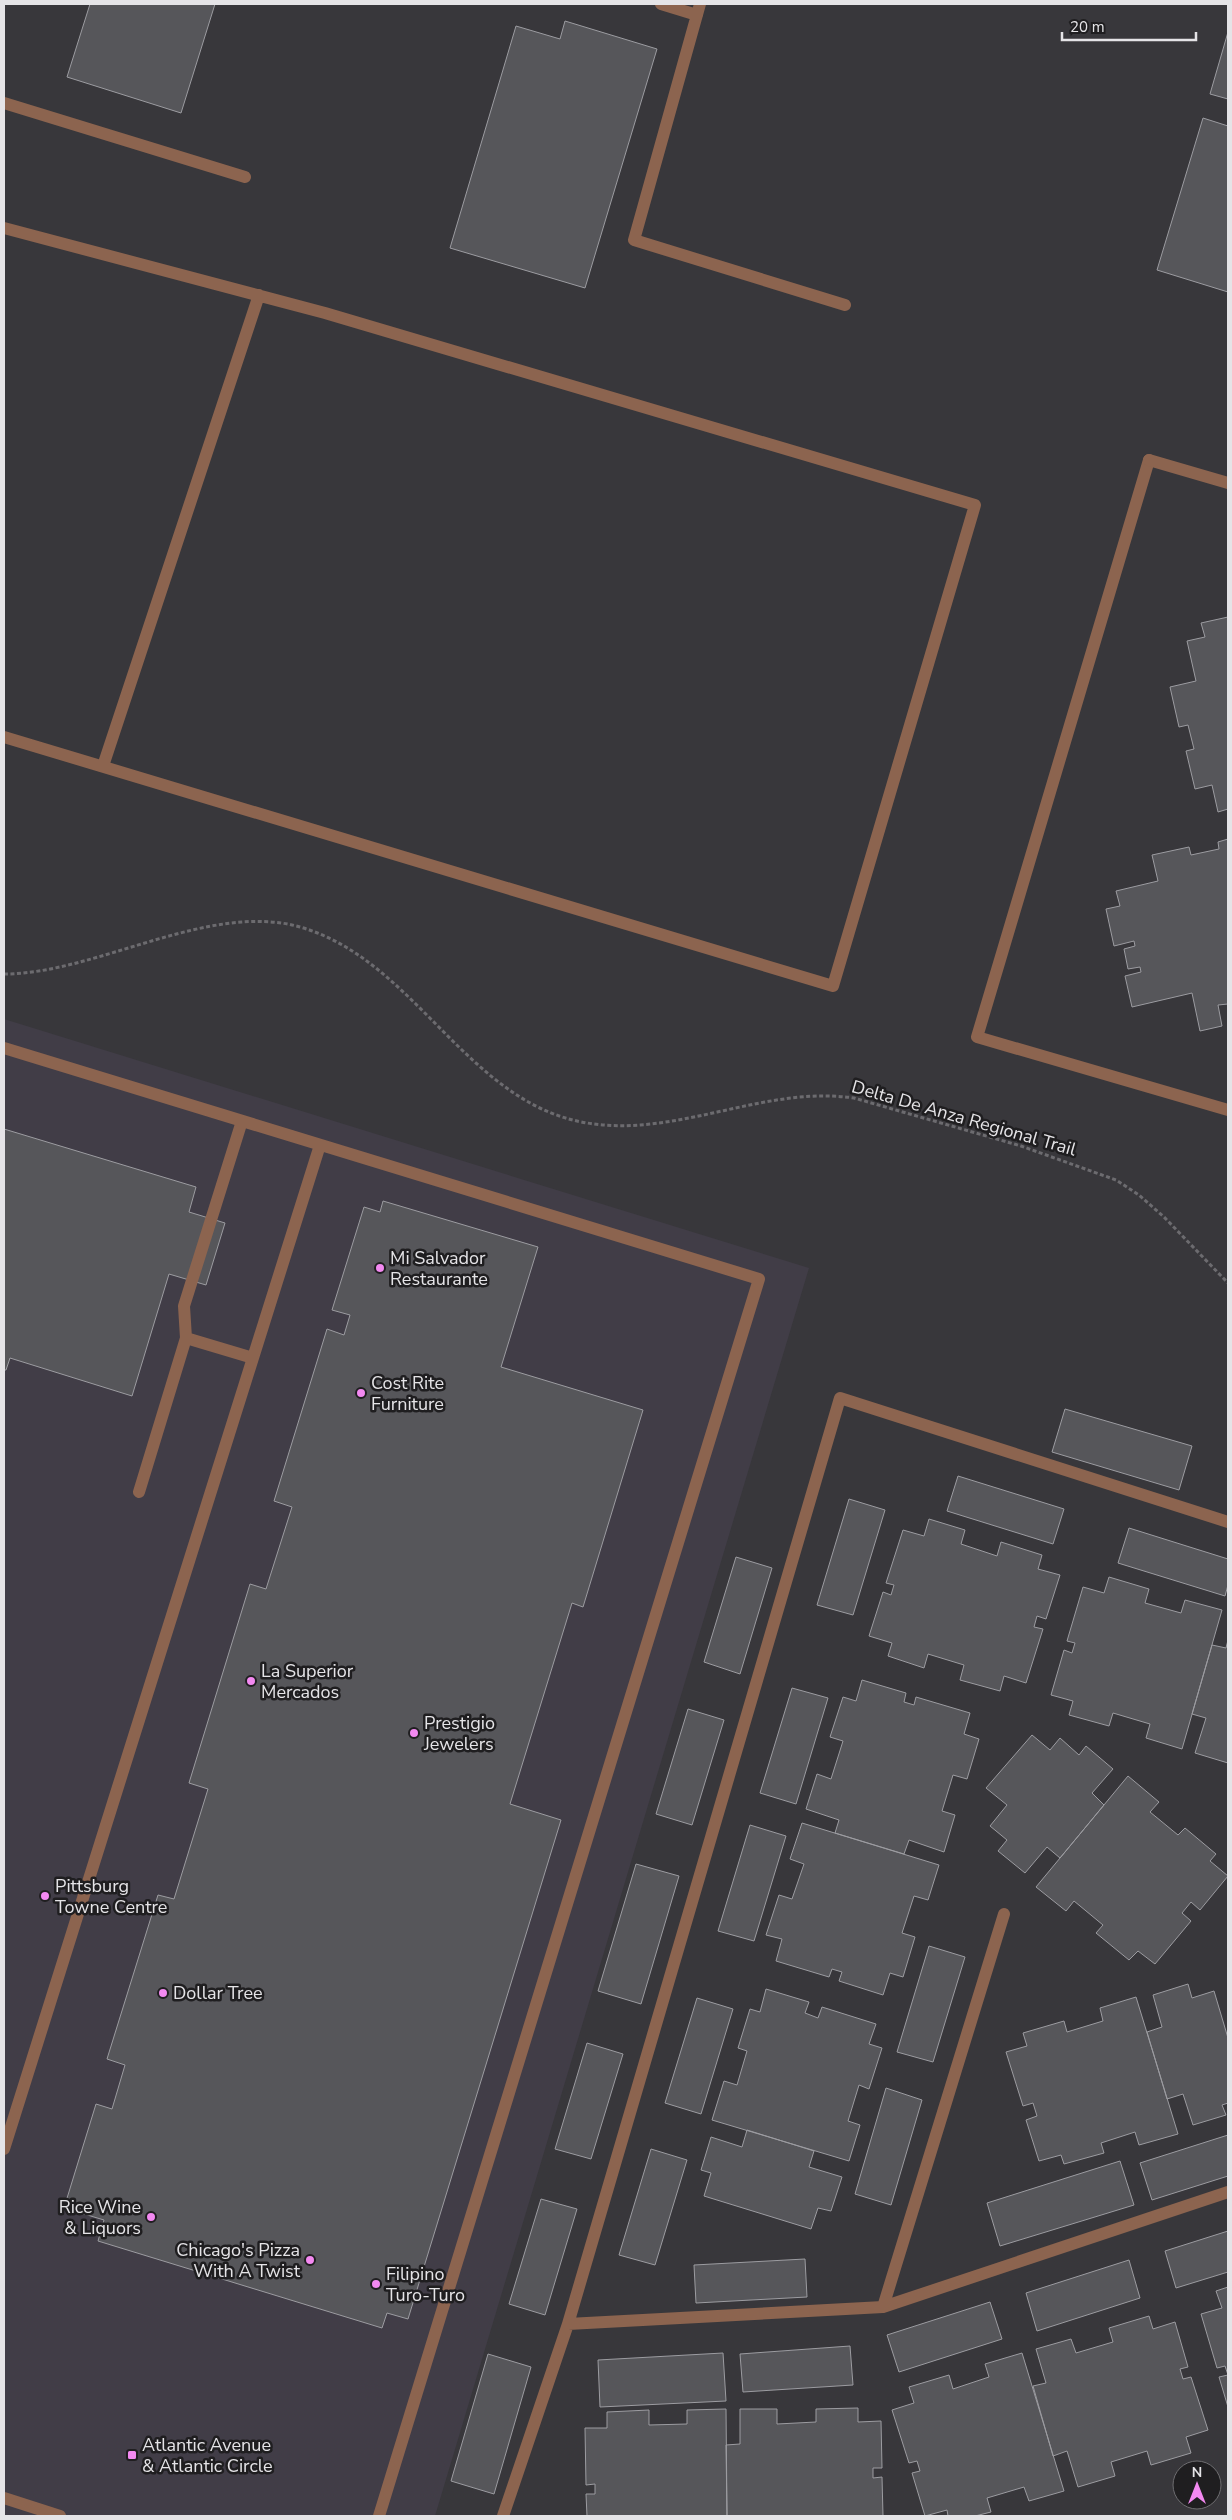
<svg xmlns="http://www.w3.org/2000/svg" width="1232" height="2520" font-family="'Nunito Sans',sans-serif">
<rect width="100%" height="100%" fill="#38373b"/>
<path fill="#413d47" d="M4 1019 809 1268 435 2516H4Z"/>
<path fill="#56565a" stroke="#9c9ca1" d="M90 4H215L181 113 67 77Z
M565 21 657 49 585 288 450 248 516 26 560 39Z
M1228 32V99L1210 94Z
M1203 118 1228 126V292L1157 270Z
M1228 617V809L1218 812 1212 785 1195 789 1186 751 1194 749 1188 725 1179 727 1170 687 1196 681 1187 641 1205 637 1201 623Z
M1228 839V1004L1218 1005 1222 1026 1200 1031 1192 993 1132 1007 1125 976 1141 972 1140 967 1128 969 1124 949 1135 946 1134 941 1114 946 1106 909 1120 906 1116 891 1158 881 1152 855 1189 847 1191 855 1219 849 1218 842Z
M4 1129 196 1187 189 1212 225 1223 206 1285 169 1274 132 1396 10 1358 6 1370H4Z
M383 1201 538 1247 501 1367 643 1410 583 1607 572 1603 510 1804 561 1820 408 2319 387 2313 382 2328 98 2241 104 2220 64 2208 96 2104 112 2109 125 2065 107 2059 158 1895 174 1899 208 1789 189 1783 250 1584 266 1589 292 1507 274 1501 327 1329 344 1335 350 1315 332 1310 364 1207 380 1212Z
M1065 1409 1192 1446 1179 1490 1052 1452Z
M958 1476 1064 1509 1053 1544 947 1511Z
M849 1499 885 1510 853 1615 817 1605Z
M929 1519 965 1530 961 1544 997 1556 1001 1542 1042 1555 1038 1569 1060 1575 1046 1619 1037 1616 1034 1627 1043 1629 1026 1683 1004 1676 1000 1691 960 1680 964 1665 928 1654 924 1668 888 1656 892 1643 869 1636 883 1592 891 1595 894 1585 886 1583 903 1530 924 1536Z
M1129 1528 1228 1559V1585L1225 1596 1118 1563Z
M736 1557 772 1568 740 1674 704 1662Z
M1109 1577 1149 1589 1145 1603 1181 1613 1185 1600 1222 1610 1182 1749 1146 1738 1150 1724 1113 1713 1109 1726 1069 1715 1073 1701 1051 1695 1064 1650 1072 1653 1075 1643 1067 1641 1083 1587 1104 1593Z
M1228 1640V1763L1195 1753 1206 1718 1192 1714 1212 1645 1226 1648Z
M862 1680 906 1693 904 1702 914 1705 916 1697 970 1713 964 1734 979 1739 967 1779 953 1775 942 1811 955 1815 944 1852 909 1840 904 1854 835 1833 839 1820 806 1809 817 1774 831 1779 843 1741 830 1737 843 1697 856 1701Z
M792 1688 828 1698 796 1804 760 1793Z
M688 1709 724 1720 692 1825 656 1814Z
M1032 1735 1050 1750 1060 1738 1079 1755 1086 1746 1113 1769 1092 1793 1104 1805 1060 1858 1047 1847 1025 1873 998 1851 1007 1840 990 1826 1007 1805 986 1788Z
M1128 1776 1159 1802 1150 1812 1178 1835 1185 1828 1216 1854 1210 1861 1228 1876 1200 1910 1191 1902 1182 1913 1191 1921 1155 1964 1138 1951 1129 1960 1096 1933 1103 1925 1074 1901 1066 1911 1036 1887Z
M802 1823 939 1865 928 1900 914 1896 902 1933 915 1937 903 1977 890 1973 883 1995 839 1981 842 1972 832 1969 829 1977 776 1961 782 1939 766 1935 779 1895 792 1899 804 1864 790 1859Z
M750 1825 786 1836 754 1941 718 1931Z
M636 1864 679 1876 641 2004 598 1991Z
M929 1946 965 1957 933 2062 897 2052Z
M1188 1984 1192 1998 1214 1991 1228 2038V2103L1222 2105 1226 2115 1193 2125 1183 2094 1167 2099 1147 2032 1162 2027 1153 1995Z
M766 1989 809 2002 805 2013 818 2018 822 2007 876 2024 869 2044 882 2048 869 2089 859 2085 848 2121 860 2125 849 2161 712 2120 724 2081 737 2085 747 2051 738 2048 750 2009 760 2012Z
M1136 1997 1178 2134 1139 2145 1135 2132 1101 2143 1104 2153 1064 2164 1061 2155 1039 2161 1026 2120 1037 2116 1033 2103 1023 2106 1006 2052 1027 2046 1023 2033 1064 2021 1067 2032 1103 2021 1100 2008Z
M697 1998 733 2009 701 2114 665 2103Z
M587 2043 623 2054 591 2159 555 2149Z
M886 2088 922 2100 891 2205 855 2194Z
M747 2130 814 2151 809 2167 842 2177 831 2211 818 2208 811 2229 704 2196 711 2173 701 2170 711 2137 742 2147Z
M1228 2135V2176L1152 2200 1140 2163Z
M651 2149 687 2160 655 2265 619 2255Z
M1120 2161 1134 2205 1000 2246 987 2203Z
M541 2199 577 2209 545 2315 509 2304Z
M1228 2231V2272L1176 2288 1165 2251Z
M805 2259 807 2297 696 2303 694 2265Z
M1129 2260 1140 2298 1037 2331 1026 2293Z
M1228 2287V2407L1219 2377 1228 2375 1225 2366 1217 2368 1201 2314 1222 2308 1216 2291Z
M990 2302 1002 2339 899 2372 887 2335Z
M1149 2316 1153 2329 1175 2322 1188 2367 1180 2369 1183 2379 1191 2377 1208 2430 1186 2437 1191 2453 1151 2465 1147 2451 1111 2462 1115 2476 1078 2487 1067 2451 1053 2456 1033 2386 1046 2383 1036 2349 1071 2339 1076 2353 1113 2342 1109 2328Z
M850 2346 853 2385 743 2392 740 2354Z
M723 2353 726 2401 600 2407 598 2360Z
M1022 2353 1064 2491 1029 2501 1024 2487 987 2498 991 2512 975 2516H948L947 2510 925 2516 912 2473 920 2471 917 2461 909 2463 892 2410 914 2403 909 2387 949 2375 953 2389 989 2377 985 2364Z
M488 2354 531 2367 494 2494 451 2481Z
M858 2408V2422L881 2421 882 2468H873V2478L882 2477 883 2516H727L726 2445 740 2444V2409H777V2424L816 2422V2409Z
M726 2409 727 2516H587L586 2494H595V2484L586 2485 585 2428H607V2412L649 2410V2425L687 2424V2410Z"/>
<g fill="none" stroke-linecap="round" stroke-linejoin="round">
<path stroke="#6c6b6f" stroke-width="3" stroke-dasharray="4 2.5" stroke-linecap="butt" d="M4 974C96 974 209 901 300 927 416 960 466 1103 587 1123 678 1138 764 1085 854 1098L1021 1146 1116 1180 1139 1195 1164 1217 1228 1283"/>
<path stroke="#8c644f" stroke-width="12" d="M661 4 697 15
M700 4 634 240 845 305
M4 103 245 177
M4 228 325 313 975 505 833 986 4 737
M1149 460 977 1037 1228 1110
M103 766 259 295
M4 1048 759 1279 379 2516
M186 1338 184 1306 242 1121
M139 1492 186 1338 253 1358
M1228 1522 840 1398 568 2324 883 2307 1228 2192
M4 2149 320 1145
M883 2307 1004 1914
M503 2516 568 2324"/>
<path stroke="#8c644f" stroke-width="12" d="M1149 460 1228 483
M4 2498 60 2516"/>
</g>
<g fill="#f389f1" stroke="#1f1e20" stroke-width="2">
<circle cx="380" cy="1268" r="5"/>
<circle cx="361" cy="1393" r="5"/>
<circle cx="251" cy="1681" r="5"/>
<circle cx="414" cy="1733" r="5"/>
<circle cx="45" cy="1896" r="5"/>
<circle cx="163" cy="1993" r="5"/>
<circle cx="151" cy="2217" r="5"/>
<circle cx="310" cy="2260" r="5"/>
<circle cx="376" cy="2284" r="5"/>
<rect x="127" y="2450" width="10" height="10" rx="2.5"/>
</g>
<g text-anchor="middle" dominant-baseline="central" stroke-width="5" stroke-linejoin="round" paint-order="stroke">
<g font-size="18" fill="#e5e4e7" stroke="#1f1e20">
<text transform="translate(964 1118) rotate(16)">Delta De Anza Regional Trail</text>
</g>
<g font-size="18" fill="#e5e4e7" stroke="#1f1e20" text-anchor="start">
<text x="390" y="1258">Mi Salvador<tspan x="390" dy="21">Restaurante</tspan></text>
<text x="371" y="1383">Cost Rite<tspan x="371" dy="21">Furniture</tspan></text>
<text x="261" y="1671">La Superior<tspan x="261" dy="21">Mercados</tspan></text>
<text x="424" y="1723">Prestigio<tspan x="424" dy="21">Jewelers</tspan></text>
<text x="55" y="1886">Pittsburg<tspan x="55" dy="21">Towne Centre</tspan></text>
<text x="173" y="1993">Dollar Tree</text>
<text x="141" y="2207" text-anchor="end">Rice Wine<tspan x="141" dy="21">&amp; Liquors</tspan></text>
<text x="300" y="2250" text-anchor="end">Chicago's Pizza<tspan x="300" dy="21">With A Twist</tspan></text>
<text x="386" y="2274">Filipino<tspan x="386" dy="21">Turo-Turo</tspan></text>
<text x="142" y="2445">Atlantic Avenue<tspan x="142" dy="21">&amp; Atlantic Circle</tspan></text>
</g>
</g>
<rect width="1232" height="2520" fill="none" stroke="#e5e4e7" stroke-width="10"/>
<g transform="translate(1197 2485)"><circle r="24" fill="#1f1e20" stroke="#6e6d70"/>
<path d="M0-4L9 19L0 12L-9 19Z" fill="#f389f1"/>
<text y="-8" font-size="14" font-weight="bold" text-anchor="middle" fill="#e5e4e7">N</text>
</g>
<path d="M1062 32v8h134v-8" fill="none" stroke="#e5e4e7" stroke-width="2.5"/>
<text x="1070" y="32" font-size="15" fill="#e5e4e7" stroke="#1f1e20" stroke-width="4" paint-order="stroke">20 m</text>
</svg>
